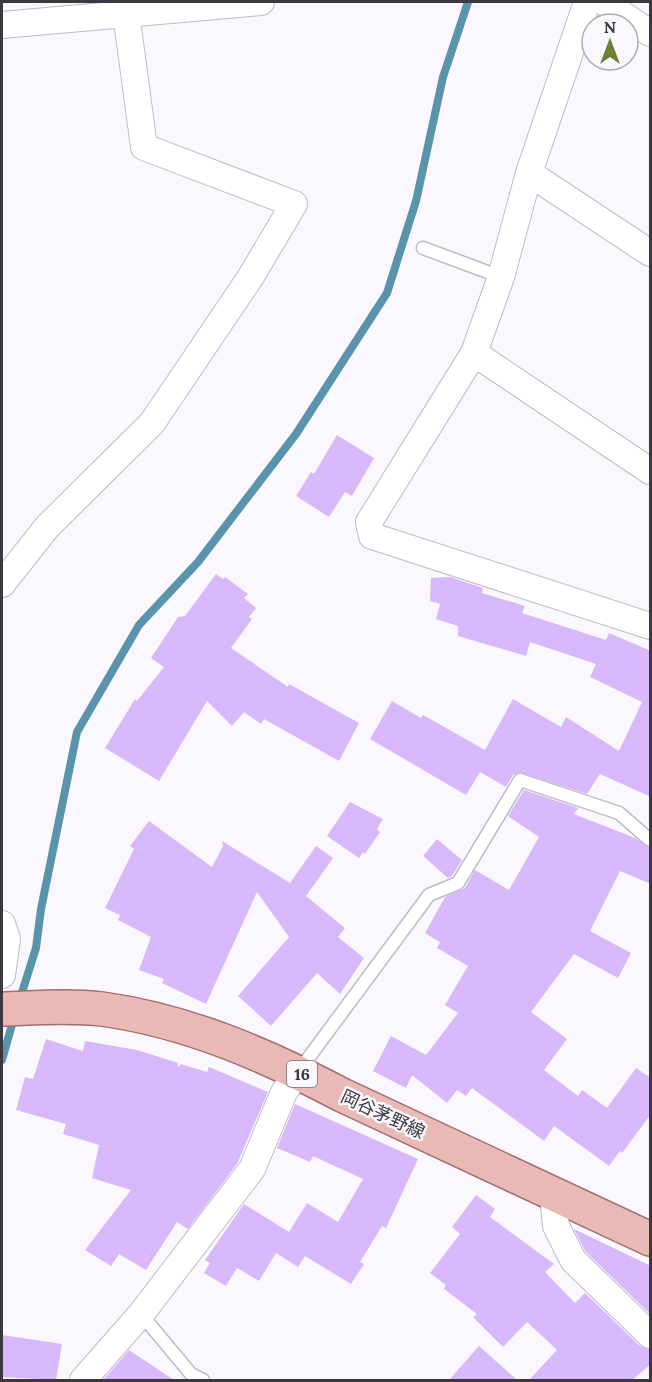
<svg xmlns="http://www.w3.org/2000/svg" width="652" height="1382" font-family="Lora,'Noto Sans JP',serif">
<rect width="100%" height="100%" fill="#faf8fe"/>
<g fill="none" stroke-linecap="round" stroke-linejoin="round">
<path stroke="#5994ac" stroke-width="8" d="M19 1002 36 948 41 909 77 732 139 625 198 562 296 434 387 293 416 201 443 77 468 2
M2 1060 15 1014"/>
</g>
<path fill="#d7b9fb" d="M337 435 374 458 352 496 345 492 329 517 296 496 311 472 314 474Z
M216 574 223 579 225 577 248 594 244 598 256 608 249 617 252 619 231 648 288 687 289 684 359 723 339 761 264 719 261 724 244 712 232 726 207 701 159 781 105 748 135 699 137 701 164 667 151 658 178 617 185 616Z
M450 577 483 588 482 593 525 606 522 613 606 640 609 633 651 651V797L600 774 587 794 519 772 513 775 506 787 480 772 466 795 370 739 392 701 421 718 423 715 485 750 513 699 561 727 566 717 619 751 642 702 590 677 596 664 530 642 526 656 458 636V626L436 619 440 604 430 601 431 578Z
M524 790 578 808 574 814 635 838 651 848V884L620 871 590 931 631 953 618 978 574 954 531 1012 567 1039 544 1070 578 1096 582 1090 607 1108 636 1068 651 1078V1114L622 1153 620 1151 609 1166 554 1126 544 1141 472 1088 466 1096 457 1090 447 1103 412 1075 406 1088 373 1071 391 1036 426 1055 458 1013 445 1005 468 966 437 948 440 942 425 933 445 897 465 888 475 870 509 890 539 837 508 816Z
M350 802 383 819 377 829 380 832 365 854 363 852 359 858 327 836Z
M149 821 212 867 223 846 222 841 290 883 316 846 333 858 306 896 345 928 338 937 364 958 340 994 317 973 271 1026 238 996 289 937 257 892 206 1004 162 983 164 979 139 970 151 937 118 920 120 915 105 908 134 849 130 846Z
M437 839 462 860 452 876 448 878 423 856Z
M46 1039 83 1051 85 1041 137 1050 178 1063V1067L181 1064 207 1072 209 1067 268 1092 237 1164 188 1229 177 1222 146 1270 119 1254 111 1266 85 1250 131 1190 92 1178 99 1145 63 1134 66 1124 16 1110 25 1077 33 1079Z
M295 1104 418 1159 386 1228 382 1226 360 1262 364 1264 351 1284 305 1256 298 1267 276 1253 259 1281 237 1268 226 1286 204 1273 210 1263 205 1260 244 1204 289 1232 307 1203 338 1222 363 1179 313 1156 310 1162 277 1148Z
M476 1195 495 1209 490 1217 554 1264 545 1272 575 1303 585 1293 640 1346 651 1350V1364L632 1380H529L557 1350 527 1322 503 1347 473 1317 477 1314 444 1289 446 1285 430 1273 460 1234 452 1227Z
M574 1229 651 1266V1315L585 1251Z
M2 1335 62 1344 56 1380 2 1377Z
M479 1346 517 1380H449Z
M129 1350 174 1380H103Z"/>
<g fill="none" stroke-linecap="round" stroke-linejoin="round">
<defs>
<path id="lane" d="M423 248 501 277
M298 1072 429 895 458 883 520 780 619 813 650 840
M141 1314 191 1374 203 1380"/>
<path id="street" d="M587 2 529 173 501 277 474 353 369 522 372 536 650 626
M604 2 650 33
M2 25 261 2
M529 173 650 253
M474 353 650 471
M2 584 47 527 152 423 250 278 294 204 144 147 126 13
M2 924 7 939 2 975
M553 1194 556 1226 573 1260 650 1335
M83 1380 141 1314 252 1169 284 1092 298 1072"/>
<path id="primary" d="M2 1009C34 1008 69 1005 102 1009 188 1021 266 1055 342 1095L650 1239"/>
</defs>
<use href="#lane" stroke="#c0b9c9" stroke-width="15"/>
<use href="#street" stroke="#c0b9c9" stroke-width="28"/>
<use href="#primary" stroke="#a26f6c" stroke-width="36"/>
<use href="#lane" stroke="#fff" stroke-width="12"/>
<use href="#street" stroke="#fff" stroke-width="26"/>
<use href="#primary" stroke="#e9bab5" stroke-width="33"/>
</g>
<g text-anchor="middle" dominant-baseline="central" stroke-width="5" stroke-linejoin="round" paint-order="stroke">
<rect fill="#faf8fe" stroke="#747278" stroke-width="1.5" x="287" y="1061" width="30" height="26" rx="4.5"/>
<g font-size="16" font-weight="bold" fill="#3b393f">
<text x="302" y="1074">16</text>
</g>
<g font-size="18" fill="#3b393f" stroke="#faf8fe">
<text transform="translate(383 1114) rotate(25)">岡谷茅野線</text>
</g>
</g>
<rect width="652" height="1382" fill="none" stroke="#3b393f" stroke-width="6"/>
<g transform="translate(610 42)"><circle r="28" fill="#faf8fe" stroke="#aeacb2" stroke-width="1.5"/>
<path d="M0-4.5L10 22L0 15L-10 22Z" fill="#6c8234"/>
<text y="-9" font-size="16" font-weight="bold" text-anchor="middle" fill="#3b393f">N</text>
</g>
</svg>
